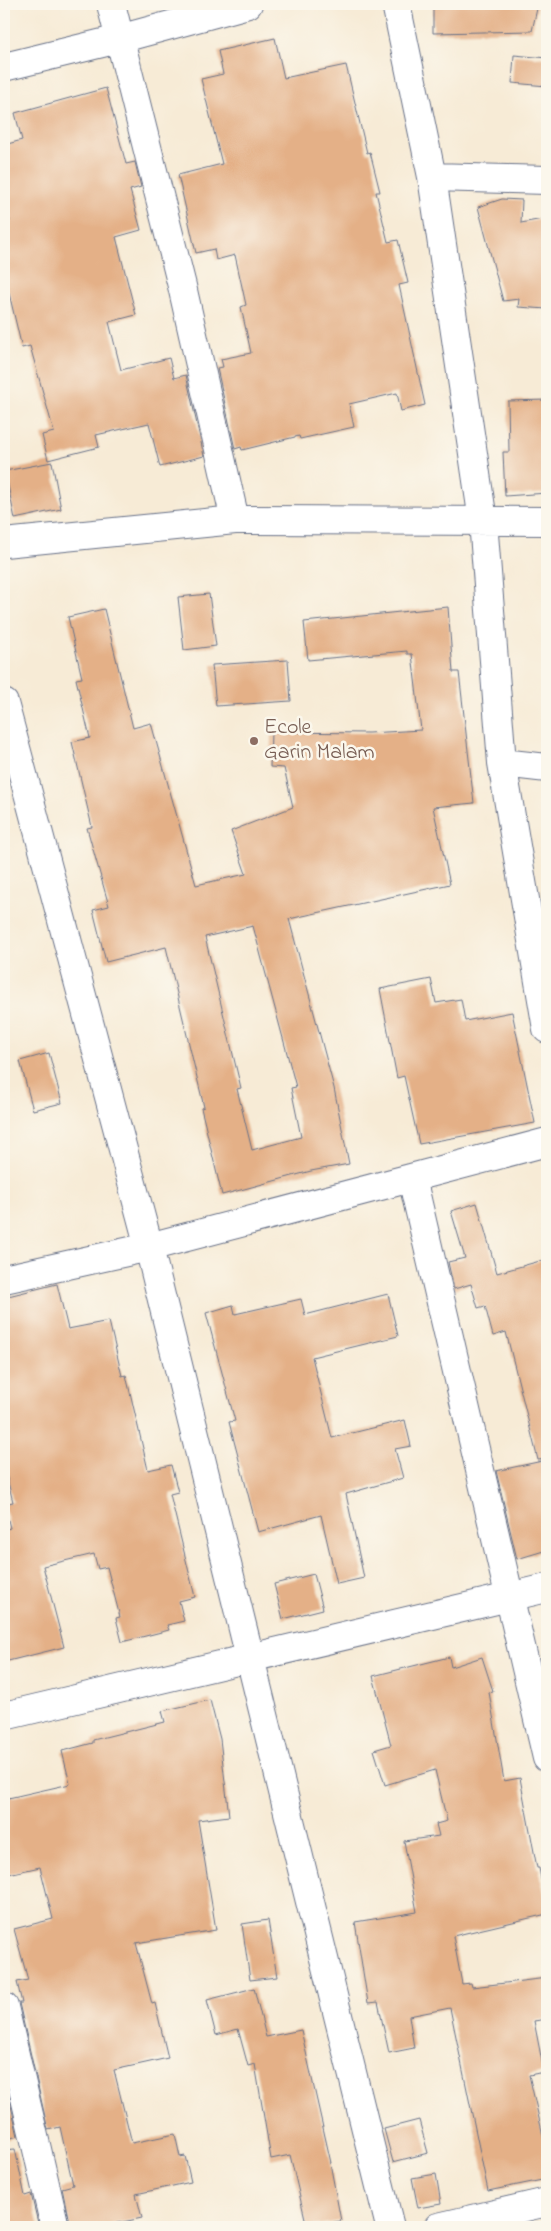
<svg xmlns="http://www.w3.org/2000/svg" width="551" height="2231" font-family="'Indie Flower',sans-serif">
<rect width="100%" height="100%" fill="#fbf7ec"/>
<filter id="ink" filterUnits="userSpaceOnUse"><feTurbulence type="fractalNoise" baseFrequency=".02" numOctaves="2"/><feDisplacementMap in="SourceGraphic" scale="10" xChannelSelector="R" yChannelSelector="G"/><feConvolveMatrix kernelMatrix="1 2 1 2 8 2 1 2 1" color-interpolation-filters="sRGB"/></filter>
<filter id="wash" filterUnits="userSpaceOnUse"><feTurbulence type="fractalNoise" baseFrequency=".0096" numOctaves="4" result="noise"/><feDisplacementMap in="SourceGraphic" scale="20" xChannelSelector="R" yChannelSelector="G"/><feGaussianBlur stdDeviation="1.12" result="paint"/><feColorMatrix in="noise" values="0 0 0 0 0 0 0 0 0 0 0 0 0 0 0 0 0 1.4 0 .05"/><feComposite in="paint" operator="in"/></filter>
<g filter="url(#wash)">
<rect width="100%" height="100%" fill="#f7ebd6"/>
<g id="blocks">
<path fill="#e4b087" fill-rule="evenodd" d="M433 4H538L532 31 433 33Z
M275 38 284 78 346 65 367 153 370 152 380 192H376L388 242 398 240 408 283 399 285 425 405 401 411 397 393 349 404 354 427 300 439 299 436 242 450 241 447 235 449 217 368 223 367 221 359 251 353 241 307 246 305 235 255 216 260 214 249 196 253 178 175 222 164 201 79 223 74 218 51Z
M514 55 547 58V86L512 83Z
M106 88 126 164 135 162 141 187 130 190 141 230 116 237 136 315 109 322 121 370 169 358 174 378 186 375 204 456 160 467 149 423 96 435 99 447 48 460 42 435 54 432 30 346 22 348 8 289 4 290V222L10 221 4 198V145L22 140 15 113Z
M502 199 522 200 521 223 543 219 547 242V309L518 307 519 299 503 301 478 207Z
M547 400V493L505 496 503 452H509L508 401Z
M52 462 61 509 15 519 5 471Z
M209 594 216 646 184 650 178 597Z
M448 607 453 672H459L474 803 433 807 450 884 289 919 334 1088 349 1164 311 1171 222 1195 201 1108 204 1107 166 947 106 962 93 910 109 906 87 828 92 827 72 742 90 738 76 679 82 678 68 617 104 609 133 728 151 723 196 885 246 874 231 831 293 807 284 768 270 767 271 732 368 733 421 730 412 654H407V651L308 660 304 622ZM253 926 296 1087 291 1088 301 1137 252 1150 237 1089 241 1088 205 937Z
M288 660 291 701 216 706 212 665Z
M431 979 436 1003 461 999 465 1021 512 1012 535 1123 419 1144 404 1076 397 1078 380 989Z
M49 1053 62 1103 33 1110 20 1061Z
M477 1203 497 1273 547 1259V1459L538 1460 506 1332 493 1336 485 1306 478 1308 471 1284 454 1289 448 1262 465 1258 451 1211Z
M57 1284 68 1329 109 1321 122 1376 126 1375 148 1470 171 1465 178 1492 170 1494 195 1597 179 1601 184 1621 167 1625 169 1630 122 1642 116 1618 120 1617 107 1567 98 1569 94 1554 43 1566 64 1647 4 1662V1530L10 1528 4 1504 13 1502 4 1466V1297Z
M388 1294 398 1336 312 1357 332 1438 405 1420 411 1446 395 1449 403 1478 346 1494 364 1578 337 1584 321 1515 258 1532 229 1422 235 1421 206 1313 233 1305 235 1314 301 1299 305 1315Z
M547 1460V1550L517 1559 496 1471Z
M314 1574 323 1609 283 1619 274 1584Z
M449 1657 451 1667 482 1657 493 1691 489 1692 504 1781 520 1778 537 1868H539L547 1909V1914L453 1936 462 1984 471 1983 472 1987 547 1978V2019L534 2021 544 2072 529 2075 547 2153V2179L488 2191 450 2008 409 2016 414 2048 389 2053 378 2002 368 2003 355 1922 417 1912 404 1841 439 1836 436 1824 447 1821 435 1770 385 1785 374 1750 391 1745 373 1676Z
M210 1700 220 1739 229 1816 198 1820 216 1930 136 1943 152 2004 155 2003 168 2058 114 2070 132 2143 175 2134 180 2157 185 2156 191 2182 136 2194 142 2218 99 2227H70L62 2188 73 2185 60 2127 48 2130 19 2003H22L17 1982 28 1980 14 1929 53 1919 40 1867 4 1875V1799L70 1784 62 1751 93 1743V1740L165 1722 162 1711Z
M268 1920 277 1977 250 1980 242 1924Z
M254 1988 266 2037 301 2030 331 2163H330L341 2221 307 2227 290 2155 271 2159 255 2064 248 2066 238 2029 216 2035 207 2000Z
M4 2075 18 2136 4 2140Z
M419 2120 428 2153 393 2162 384 2129Z
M15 2149 25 2196 31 2194 39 2227H4V2150Z
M436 2174 441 2204 418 2208 412 2178Z"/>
</g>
</g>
<g filter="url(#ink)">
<use href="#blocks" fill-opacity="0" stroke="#687188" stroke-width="1"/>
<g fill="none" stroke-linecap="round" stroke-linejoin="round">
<defs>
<path id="minor" d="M111 4 182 286 235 520
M396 4 432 177 483 521 502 763 547 1029
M4 67 119 39 248 4
M432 177 547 180
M4 543 235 520 547 521
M4 703 149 1247 390 2227
M502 763 547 768
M412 1178 547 1758
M4 1279 149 1247 547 1142
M4 1716 547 1588
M4 2007 55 2227
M438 2227 547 2202"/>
</defs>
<use href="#minor" stroke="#687188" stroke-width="30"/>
<use href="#minor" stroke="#fff" stroke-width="28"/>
</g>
</g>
<circle fill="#8d6e63" stroke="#fbf7ec" stroke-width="2" cx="254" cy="741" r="5"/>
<g text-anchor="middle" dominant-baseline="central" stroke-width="5" stroke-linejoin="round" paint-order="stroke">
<g font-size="22" fill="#785e54" stroke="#fbf7ec" text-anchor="start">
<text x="264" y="728">Ecole<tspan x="264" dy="25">Garin Malam</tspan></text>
</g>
</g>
<rect width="551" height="2231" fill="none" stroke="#fbf7ec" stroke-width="20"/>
</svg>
